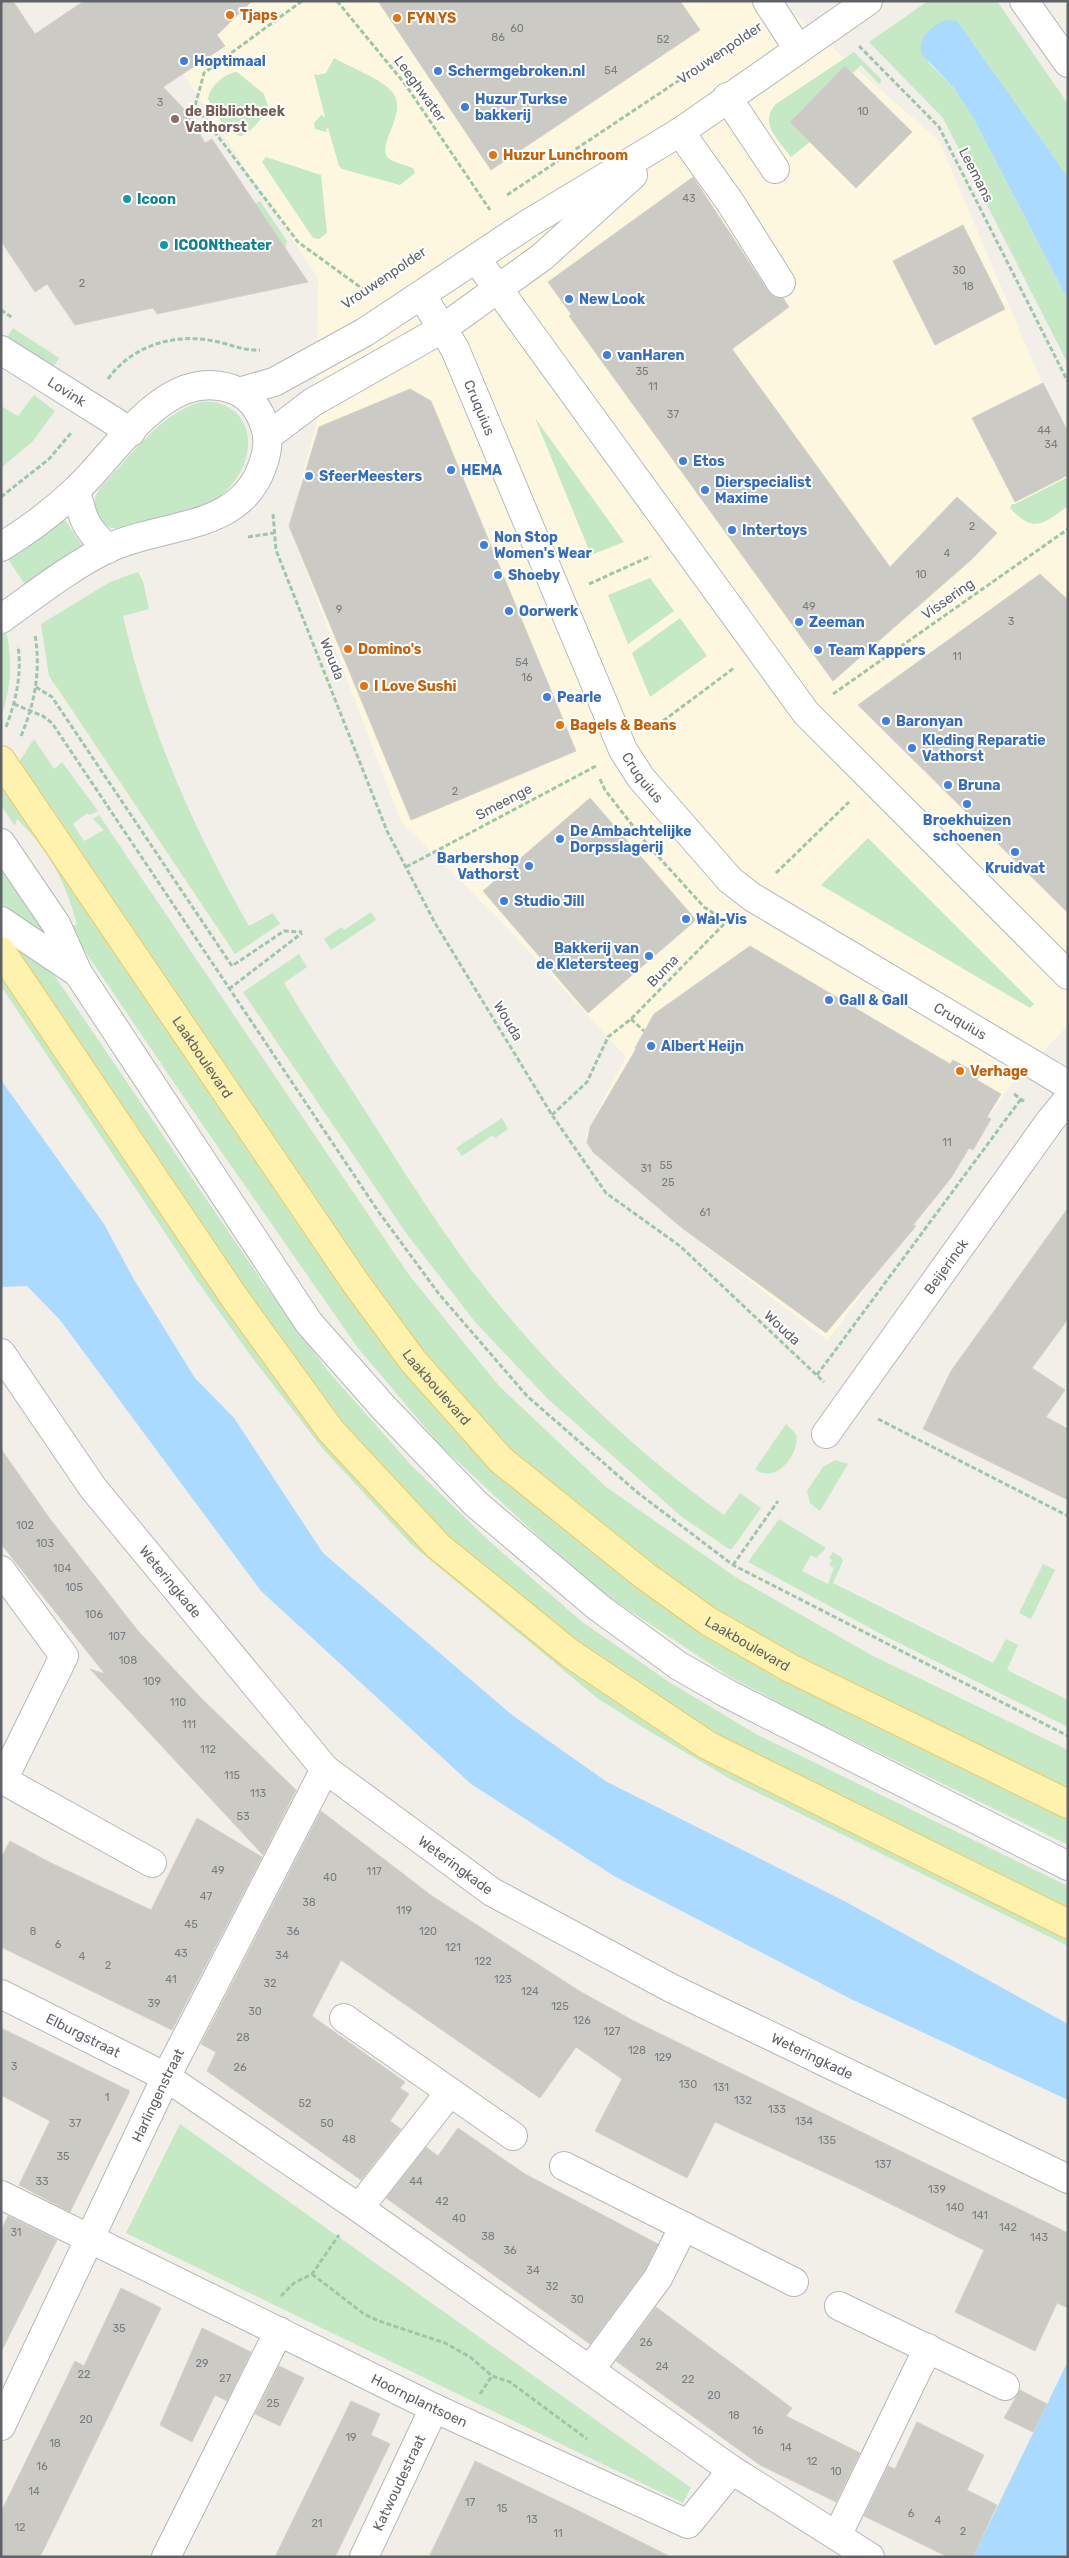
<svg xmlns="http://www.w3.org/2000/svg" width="1069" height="2558" font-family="Rubik,sans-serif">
<rect width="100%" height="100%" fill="#f1efe8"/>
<path fill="#fef7e0" d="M135 1H779L939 141 1068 444V1025L1008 1089 828 1341 682 1228 591 1147 586 1134 626 1057 501 921 401 822 289 526 316 425 318 278Z"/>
<path fill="#c5e8c5" d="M928 1H997L1068 104V177L957 21 928 62 954 88 974 119 1068 300V364L943 118 869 42Z
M854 52 881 79V82L879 84 861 65 853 73 845 66 791 121 810 142 791 157C779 141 758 123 776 104Z
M334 58C349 67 383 79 393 93 408 113 376 146 388 158 394 163 406 165 413 168L415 173 400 185 342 169 339 166 328 128 326 129 327 132 315 129 314 123 322 114 323 117H325L314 74 318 75 326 73Z
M237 72 264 94 268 106C264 117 251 133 240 136L227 131 208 99C210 86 225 73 237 72Z
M266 157 321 175 327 233 319 239 313 238 262 162Z
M260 201 287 241 285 250 246 210Z
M13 328 59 358 53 368 7 338Z
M34 395 55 411 32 442 1 468V406L18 416Z
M201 402C219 400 238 408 245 426 256 455 236 489 210 503 193 511 173 515 155 520 144 523 129 530 118 529 94 528 88 505 100 488 128 459 161 412 201 402Z
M535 418 624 542 591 555Z
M1068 477V506C1043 524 1034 534 1010 508L1012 504H1015Z
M64 519 84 547 28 589 6 556Z
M138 572 143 581 149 609 123 616C148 726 193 829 249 926L273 913 280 924 235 954 74 713 49 676 41 624 110 582Z
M650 578 674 611 628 644 608 595Z
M680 618 707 656 650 697 632 653Z
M6 629C12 660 12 687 1 717V634Z
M34 739 54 769 62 762 98 811 90 815 87 813 73 824 84 841 104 830 93 819 99 815 409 1275 499 1386 606 1487 737 1578 871 1655 1068 1750V1796L713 1613 542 1479 465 1405 420 1355 16 767Z
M4 783 292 1216 405 1367 703 1630 816 1697 1068 1820V1845L802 1715 727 1675 591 1585 440 1445 358 1348 202 1124 72 932V925H77C67 884 48 849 17 819L15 826 1 805V786Z
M868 838 1034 1004 1030 1008 821 885Z
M1 861 48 933 44 937 1 907Z
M371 912 376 920 331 950 324 939 342 927 344 930Z
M14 944 48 966 262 1281 328 1371 411 1465 488 1540 581 1621 669 1682 756 1734 1068 1886V1913L734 1749 658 1704 486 1572 401 1492 320 1396 205 1240 12 946Z
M299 954 307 967 284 983C308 1024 335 1064 361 1104 394 1156 427 1209 463 1259 536 1357 625 1444 724 1515L740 1493 761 1508 732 1549H729L682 1517 548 1399 476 1323 406 1233 243 992Z
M1 972 124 1153 460 1579 957 1883 1068 1938V1946L732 1780 644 1728 597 1698 411 1544 323 1449 251 1356 195 1278 1 986Z
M502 1118 508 1129 495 1138 493 1135 462 1156 456 1148Z
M786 1424 796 1434C801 1451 777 1486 755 1469Z
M835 1460 848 1464 820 1511 810 1503 807 1491 823 1467Z
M779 1519 826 1548 816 1558 811 1555 802 1571 828 1584 834 1568 829 1565 832 1560 829 1558 833 1552 841 1557 843 1561 833 1583 993 1663 1006 1639 1018 1645 1007 1670 1068 1700V1727L883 1635 748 1562Z
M1043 1564 1055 1570 1031 1619 1019 1613Z
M180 2124 683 2482 691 2488 683 2503 126 2233Z"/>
<path fill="#aadaff" d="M946 20 957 21 1068 177V300L974 119 954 88 921 53C918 36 933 26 946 20Z
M1 1080 104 1224 133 1278 195 1378 234 1418 323 1553 512 1715 607 1782 846 1902 1068 2024V2100L851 1999 614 1876 471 1784 261 1591 60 1320 27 1286 1 1287Z
M1068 2361V2557H973Z"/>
<path fill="#cccac5" stroke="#d6d1c6" d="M1 1H13L35 34 84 1H252L217 35 225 46 163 87 187 112 205 143 212 139 308 282 157 314 153 308 75 325 47 284 35 292 1 241Z
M378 1H680L700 30 491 170Z
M845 66 912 132 856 188 790 122Z
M693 177 768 291 774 297 783 298 789 307 732 349 890 567 957 497 997 533 972 559 833 681 569 316 571 314 548 282Z
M963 225 1005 309 935 345 893 261Z
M1043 383 1068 432V475L1015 502 972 418Z
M410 389 431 401 576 751 411 820 289 526 319 427Z
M1040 574 1068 600V913L858 705Z
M590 798 696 920 588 1013 483 891Z
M750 946 950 1064 953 1060 980 1075 977 1080 1001 1094 987 1117 991 1119 973 1150 969 1148 951 1178 913 1225 916 1226 826 1333 682 1228 593 1152 587 1143 590 1127 636 1049 635 1048 654 1014Z
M1068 1208V1319L1032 1368 1065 1390 1046 1417 1068 1429V1500L923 1429 951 1371Z
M1 1449 50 1519 139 1632 201 1698 296 1790 263 1855 90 1669 105 1674 1 1544Z
M321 1811 432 1896 581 1992 634 2021 1068 2233V2308L1057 2303 1035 2351 955 2312 984 2250 852 2185 715 2122 687 2178 595 2131 622 2079 576 2047 540 2098 341 1960 312 2016 405 2082 400 2088 409 2094 390 2121 401 2129 361 2180 207 2071 216 2052 201 2044Z
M197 1818 262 1857 172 2030 1 1947V1858L10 1841 49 1862 151 1910Z
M1 2028 130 2091 70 2212 19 2185 50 2121 1 2095Z
M458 2128 525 2174 658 2244 645 2270 590 2344 386 2198 426 2147 438 2156Z
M8 2216 57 2240 1 2352V2230Z
M121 2288 161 2308 40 2557H1V2512L75 2361 84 2366Z
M656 2307 792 2408 786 2416 860 2453 836 2502 760 2465 616 2361Z
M202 2328 251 2352 227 2401 215 2395 192 2442 160 2425Z
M279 2366 304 2378 280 2426 255 2414Z
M1020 2390 1047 2404 1033 2432 1004 2418Z
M351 2401 380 2414 371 2435 390 2444 335 2557H275Z
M917 2422 984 2455 967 2490 997 2505 973 2557H948L864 2516 888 2466 895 2469Z
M475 2461 583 2513 671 2557H429Z"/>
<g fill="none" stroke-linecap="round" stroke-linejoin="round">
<defs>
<g id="minor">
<path d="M767 1 798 49"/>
<path d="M1024 1 1068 63"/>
<path d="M727 97 775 169"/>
<path d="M680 132 730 202 781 283"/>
<path d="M477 260 806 713 1068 975"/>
<path id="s1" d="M422 296 455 349 623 750 641 778 730 880 752 897 1068 1085"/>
<path id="s2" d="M1 350 131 432"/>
<path d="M239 392 274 382 365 332 526 225 680 132 868 1"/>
<path d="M268 436 313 402 442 329 542 257 633 175"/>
<path d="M76 490C83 520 85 527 108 549"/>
<path d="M1 547C27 531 54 511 76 490 118 451 165 366 232 389 249 395 260 410 265 427 270 441 267 454 262 467 239 532 161 523 109 548 71 566 35 595 1 619"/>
<path d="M1 843 56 924 78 973 309 1323 384 1408 476 1504 598 1607 679 1666 728 1694 1068 1866"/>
<path d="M1 921 78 973"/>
<path id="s3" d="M1 1353 93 1488 325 1769 492 1892 671 1988 1068 2179"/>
<path id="s4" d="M826 1434 1050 1121 1068 1099"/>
<path d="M1 1570 64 1656 3 1780 152 1863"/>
<path id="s5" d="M1 1994 166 2077 359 2208 732 2470 870 2557"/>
<path d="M344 2018 513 2136"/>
<path d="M564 2166 794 2282"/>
<path id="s6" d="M1 2195 434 2408 688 2524 732 2470"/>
<path d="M359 2208 450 2092"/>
<path d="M839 2306 1005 2386"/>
<path d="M590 2370 658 2278 684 2226"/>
<path id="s7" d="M1 2426 166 2077 325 1769"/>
<path d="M837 2536 928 2348"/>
<path d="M166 2557 279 2331"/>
<path id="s8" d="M364 2557 434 2408"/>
</g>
<g id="major">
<path id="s9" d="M1 760 355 1282 413 1361 501 1460 644 1575 708 1621 790 1668 1068 1804"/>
<path d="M1 951 234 1297 331 1431 438 1546 571 1654 707 1745 1068 1924"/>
</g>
</defs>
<use href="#minor" stroke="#b5b8bc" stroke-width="30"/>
<use href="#major" stroke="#f2c960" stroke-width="30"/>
<path stroke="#9cc7a9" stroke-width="3" stroke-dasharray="5 2.5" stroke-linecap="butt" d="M302 1 204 73 195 106 298 242 367 292
M337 1 405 84 490 210
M859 46 939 127 1068 382
M507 195 750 33
M1 310 13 318
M108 379C132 345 175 333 214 341 230 344 243 351 260 350
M1 497 49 459 71 433
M273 514 276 550 387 831 435 923 552 1115 606 1193 680 1246 824 1382
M248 537 274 533
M589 584 651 556
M36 687 52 697 232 966 284 931 302 932
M833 694 1068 529
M14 704 43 716 52 723 378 1211 439 1294 527 1396 638 1493 733 1565 1068 1736
M6 727C16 701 22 674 18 646
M651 730 734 668
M21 736C35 703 41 670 35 635
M600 779 605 790 646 843 704 907 730 924
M406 867 596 766
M776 873 849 802
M229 989 302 933
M631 1019 644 1031
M1014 1094 1025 1102
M552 1115 587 1082 608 1037 631 1019 727 921
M817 1375 1021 1099
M878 1419 1068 1516
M733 1565 778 1501
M312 2274 364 2314 379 2321 445 2343 470 2357 492 2376 510 2382 587 2439
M281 2296 294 2283 312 2274 339 2235
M480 2394 492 2376"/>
<use href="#minor" stroke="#fff" stroke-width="28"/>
<use href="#major" stroke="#fff2af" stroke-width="28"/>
</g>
<g fill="#e8710a" stroke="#fff" stroke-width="2">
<circle cx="230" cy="15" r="5"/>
<circle cx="397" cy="18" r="5"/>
<circle cx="493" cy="155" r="5"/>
<circle cx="348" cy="649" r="5"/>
<circle cx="364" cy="686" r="5"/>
<circle cx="560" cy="725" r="5"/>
<circle cx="960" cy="1071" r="5"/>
</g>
<g fill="#3f7fe0" stroke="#fff" stroke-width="2">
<circle cx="184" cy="61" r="5"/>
<circle cx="438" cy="71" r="5"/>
<circle cx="465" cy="107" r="5"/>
<circle cx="569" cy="299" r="5"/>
<circle cx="607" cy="355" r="5"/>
<circle cx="683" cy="461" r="5"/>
<circle cx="451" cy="470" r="5"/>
<circle cx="309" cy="476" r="5"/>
<circle cx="705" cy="490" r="5"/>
<circle cx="732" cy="530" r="5"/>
<circle cx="484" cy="545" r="5"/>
<circle cx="498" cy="575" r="5"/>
<circle cx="509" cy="611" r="5"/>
<circle cx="799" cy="622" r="5"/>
<circle cx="818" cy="650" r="5"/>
<circle cx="547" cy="697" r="5"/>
<circle cx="886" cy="721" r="5"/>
<circle cx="912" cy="748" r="5"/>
<circle cx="948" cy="785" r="5"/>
<circle cx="967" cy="804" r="5"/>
<circle cx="560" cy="839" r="5"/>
<circle cx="1015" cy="852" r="5"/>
<circle cx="529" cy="866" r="5"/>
<circle cx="504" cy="901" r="5"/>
<circle cx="686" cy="919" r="5"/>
<circle cx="649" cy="956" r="5"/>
<circle cx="829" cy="1000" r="5"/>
<circle cx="651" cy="1046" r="5"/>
</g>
<circle fill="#8d6e63" stroke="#fff" stroke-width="2" cx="175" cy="119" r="5"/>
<g fill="#0f9aa8" stroke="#fff" stroke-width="2">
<circle cx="127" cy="199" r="5"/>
<circle cx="164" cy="245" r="5"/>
</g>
<g text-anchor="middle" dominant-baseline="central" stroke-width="4" stroke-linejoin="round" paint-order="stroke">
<g font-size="11" fill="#7a7d7f">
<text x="517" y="28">60</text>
<text x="498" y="37">86</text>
<text x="663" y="39">52</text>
<text x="611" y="70">54</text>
<text x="160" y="102">3</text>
<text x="863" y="111">10</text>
<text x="689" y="198">43</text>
<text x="959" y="270">30</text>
<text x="82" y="283">2</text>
<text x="968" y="286">18</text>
<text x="642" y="371">35</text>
<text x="653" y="386">11</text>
<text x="673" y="414">37</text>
<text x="1044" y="430">44</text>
<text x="1051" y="444">34</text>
<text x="972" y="526">2</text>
<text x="947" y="553">4</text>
<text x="921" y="574">10</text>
<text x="809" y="606">49</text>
<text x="339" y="609">9</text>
<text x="1011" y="621">3</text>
<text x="957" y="656">11</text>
<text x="522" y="662">54</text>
<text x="527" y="677">16</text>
<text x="455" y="791">2</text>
<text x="947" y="1142">11</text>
<text x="666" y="1165">55</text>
<text x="646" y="1168">31</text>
<text x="668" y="1182">25</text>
<text x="705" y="1212">61</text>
<text x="25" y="1525">102</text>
<text x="45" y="1543">103</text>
<text x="62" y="1568">104</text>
<text x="74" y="1587">105</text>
<text x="94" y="1614">106</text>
<text x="117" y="1636">107</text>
<text x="128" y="1660">108</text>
<text x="152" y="1681">109</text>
<text x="178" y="1702">110</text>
<text x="189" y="1724">111</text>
<text x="208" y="1749">112</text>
<text x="232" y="1775">115</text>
<text x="258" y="1793">113</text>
<text x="243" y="1816">53</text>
<text x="218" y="1870">49</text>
<text x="374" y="1871">117</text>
<text x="330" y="1877">40</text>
<text x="206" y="1896">47</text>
<text x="309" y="1902">38</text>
<text x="404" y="1910">119</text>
<text x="191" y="1924">45</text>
<text x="33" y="1931">8</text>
<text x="293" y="1931">36</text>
<text x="428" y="1931">120</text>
<text x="58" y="1944">6</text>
<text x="453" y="1947">121</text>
<text x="181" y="1953">43</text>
<text x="282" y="1955">34</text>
<text x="82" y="1956">4</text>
<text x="483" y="1961">122</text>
<text x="108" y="1965">2</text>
<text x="171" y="1979">41</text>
<text x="503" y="1979">123</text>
<text x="270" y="1983">32</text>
<text x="530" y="1991">124</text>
<text x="154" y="2003">39</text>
<text x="560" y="2006">125</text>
<text x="255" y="2011">30</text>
<text x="582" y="2020">126</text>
<text x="612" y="2031">127</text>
<text x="243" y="2037">28</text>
<text x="637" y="2050">128</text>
<text x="663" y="2057">129</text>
<text x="14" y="2066">3</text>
<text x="240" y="2067">26</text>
<text x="688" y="2084">130</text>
<text x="721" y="2087">131</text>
<text x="107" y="2097">1</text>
<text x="743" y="2100">132</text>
<text x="305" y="2103">52</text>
<text x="777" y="2109">133</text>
<text x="804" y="2121">134</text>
<text x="75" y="2123">37</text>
<text x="327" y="2123">50</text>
<text x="349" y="2139">48</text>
<text x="827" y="2140">135</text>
<text x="63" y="2156">35</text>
<text x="883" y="2164">137</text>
<text x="42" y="2181">33</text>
<text x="416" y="2181">44</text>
<text x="937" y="2189">139</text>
<text x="442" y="2201">42</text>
<text x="955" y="2207">140</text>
<text x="980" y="2215">141</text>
<text x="459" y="2218">40</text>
<text x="1008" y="2227">142</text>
<text x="16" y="2232">31</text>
<text x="488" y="2236">38</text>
<text x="1039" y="2237">143</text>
<text x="510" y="2250">36</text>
<text x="533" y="2270">34</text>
<text x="552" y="2286">32</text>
<text x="577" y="2299">30</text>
<text x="119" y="2328">35</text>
<text x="646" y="2342">26</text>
<text x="202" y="2363">29</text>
<text x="662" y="2366">24</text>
<text x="84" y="2374">22</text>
<text x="225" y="2378">27</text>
<text x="688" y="2379">22</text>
<text x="714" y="2395">20</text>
<text x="273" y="2403">25</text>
<text x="734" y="2415">18</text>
<text x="86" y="2419">20</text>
<text x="758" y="2430">16</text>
<text x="351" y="2437">19</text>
<text x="55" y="2443">18</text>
<text x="786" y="2447">14</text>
<text x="812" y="2461">12</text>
<text x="42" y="2466">16</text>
<text x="836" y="2471">10</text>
<text x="34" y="2491">14</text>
<text x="470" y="2502">17</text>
<text x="502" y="2508">15</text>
<text x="911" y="2513">6</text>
<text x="532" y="2519">13</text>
<text x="938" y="2520">4</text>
<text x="317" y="2523">21</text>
<text x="20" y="2527">12</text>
<text x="963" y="2531">2</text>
<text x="558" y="2533">11</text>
</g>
<g font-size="14" font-weight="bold" fill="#c56008" stroke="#fff" text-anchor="start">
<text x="240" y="15">Tjaps</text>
<text x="407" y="18">FYN YS</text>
<text x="503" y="155">Huzur Lunchroom</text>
<text x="358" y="649">Domino's</text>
<text x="374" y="686">I Love Sushi</text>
<text x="570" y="725">Bagels &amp; Beans</text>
<text x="970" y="1071">Verhage</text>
</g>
<g font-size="14" fill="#5f6368" stroke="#fff">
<text transform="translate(720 53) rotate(-34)">Vrouwenpolder</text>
<text transform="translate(420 89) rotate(54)">Leeghwater</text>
<text transform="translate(976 175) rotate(63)">Leemans</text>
<text transform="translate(384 278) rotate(-34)">Vrouwenpolder</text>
<text stroke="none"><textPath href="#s2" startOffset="78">Lovink</textPath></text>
<text stroke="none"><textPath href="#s1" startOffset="126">Cruquius</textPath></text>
<text transform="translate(948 599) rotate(-35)">Vissering</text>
<text transform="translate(332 659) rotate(68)">Wouda</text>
<text stroke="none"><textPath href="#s1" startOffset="531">Cruquius</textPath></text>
<text transform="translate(504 802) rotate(-28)">Smeenge</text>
<text transform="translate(663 971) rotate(-46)">Buma</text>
<text transform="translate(508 1021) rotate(59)">Wouda</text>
<text stroke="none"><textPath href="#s1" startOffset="936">Cruquius</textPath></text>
<text stroke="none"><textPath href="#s9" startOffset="359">Laakboulevard</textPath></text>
<text stroke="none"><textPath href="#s4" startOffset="206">Beijerinck</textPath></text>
<text transform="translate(782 1328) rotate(43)">Wouda</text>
<text stroke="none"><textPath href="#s9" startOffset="764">Laakboulevard</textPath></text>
<text stroke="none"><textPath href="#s3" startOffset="285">Weteringkade</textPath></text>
<text stroke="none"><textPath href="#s9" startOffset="1169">Laakboulevard</textPath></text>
<text stroke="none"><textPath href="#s3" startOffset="690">Weteringkade</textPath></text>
<text stroke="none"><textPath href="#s5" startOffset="92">Elburgstraat</textPath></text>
<text stroke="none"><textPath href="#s3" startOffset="1095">Weteringkade</textPath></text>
<text stroke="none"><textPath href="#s7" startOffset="366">Harlingenstraat</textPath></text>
<text stroke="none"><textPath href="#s6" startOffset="466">Hoornplantsoen</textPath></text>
<text stroke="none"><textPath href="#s8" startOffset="82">Katwoudestraat</textPath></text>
</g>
<g font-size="14" font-weight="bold" fill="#366cbe" stroke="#fff" text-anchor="start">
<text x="194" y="61">Hoptimaal</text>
<text x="448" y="71">Schermgebroken.nl</text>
<text x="475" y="99">Huzur Turkse<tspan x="475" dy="16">bakkerij</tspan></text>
<text x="579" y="299">New Look</text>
<text x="617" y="355">vanHaren</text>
<text x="693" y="461">Etos</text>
<text x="461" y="470">HEMA</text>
<text x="319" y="476">SfeerMeesters</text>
<text x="715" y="482">Dierspecialist<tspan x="715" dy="16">Maxime</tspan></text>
<text x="742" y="530">Intertoys</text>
<text x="494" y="537">Non Stop<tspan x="494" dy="16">Women's Wear</tspan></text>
<text x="508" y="575">Shoeby</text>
<text x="519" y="611">Oorwerk</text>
<text x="809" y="622">Zeeman</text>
<text x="828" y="650">Team Kappers</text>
<text x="557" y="697">Pearle</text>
<text x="896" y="721">Baronyan</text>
<text x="922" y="740">Kleding Reparatie<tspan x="922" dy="16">Vathorst</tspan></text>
<text x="958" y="785">Bruna</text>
<text x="967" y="820" text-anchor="middle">Broekhuizen<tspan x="967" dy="16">schoenen</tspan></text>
<text x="570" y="831">De Ambachtelijke<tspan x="570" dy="16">Dorpsslagerij</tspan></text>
<text x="519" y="858" text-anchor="end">Barbershop<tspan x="519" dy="16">Vathorst</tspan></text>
<text x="1015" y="868" text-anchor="middle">Kruidvat</text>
<text x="514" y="901">Studio Jill</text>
<text x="696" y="919">Wal-Vis</text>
<text x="639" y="948" text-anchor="end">Bakkerij van<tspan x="639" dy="16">de Kletersteeg</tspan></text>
<text x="839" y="1000">Gall &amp; Gall</text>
<text x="661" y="1046">Albert Heijn</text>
</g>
<g font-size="14" font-weight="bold" fill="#785e54" stroke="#fff" text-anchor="start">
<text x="185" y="111">de Bibliotheek<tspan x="185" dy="16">Vathorst</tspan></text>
</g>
<g font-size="14" font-weight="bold" fill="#0d838f" stroke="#fff" text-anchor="start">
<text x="137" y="199">Icoon</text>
<text x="174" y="245">ICOONtheater</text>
</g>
</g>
<rect width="1069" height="2558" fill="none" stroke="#5f6368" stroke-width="5"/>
</svg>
